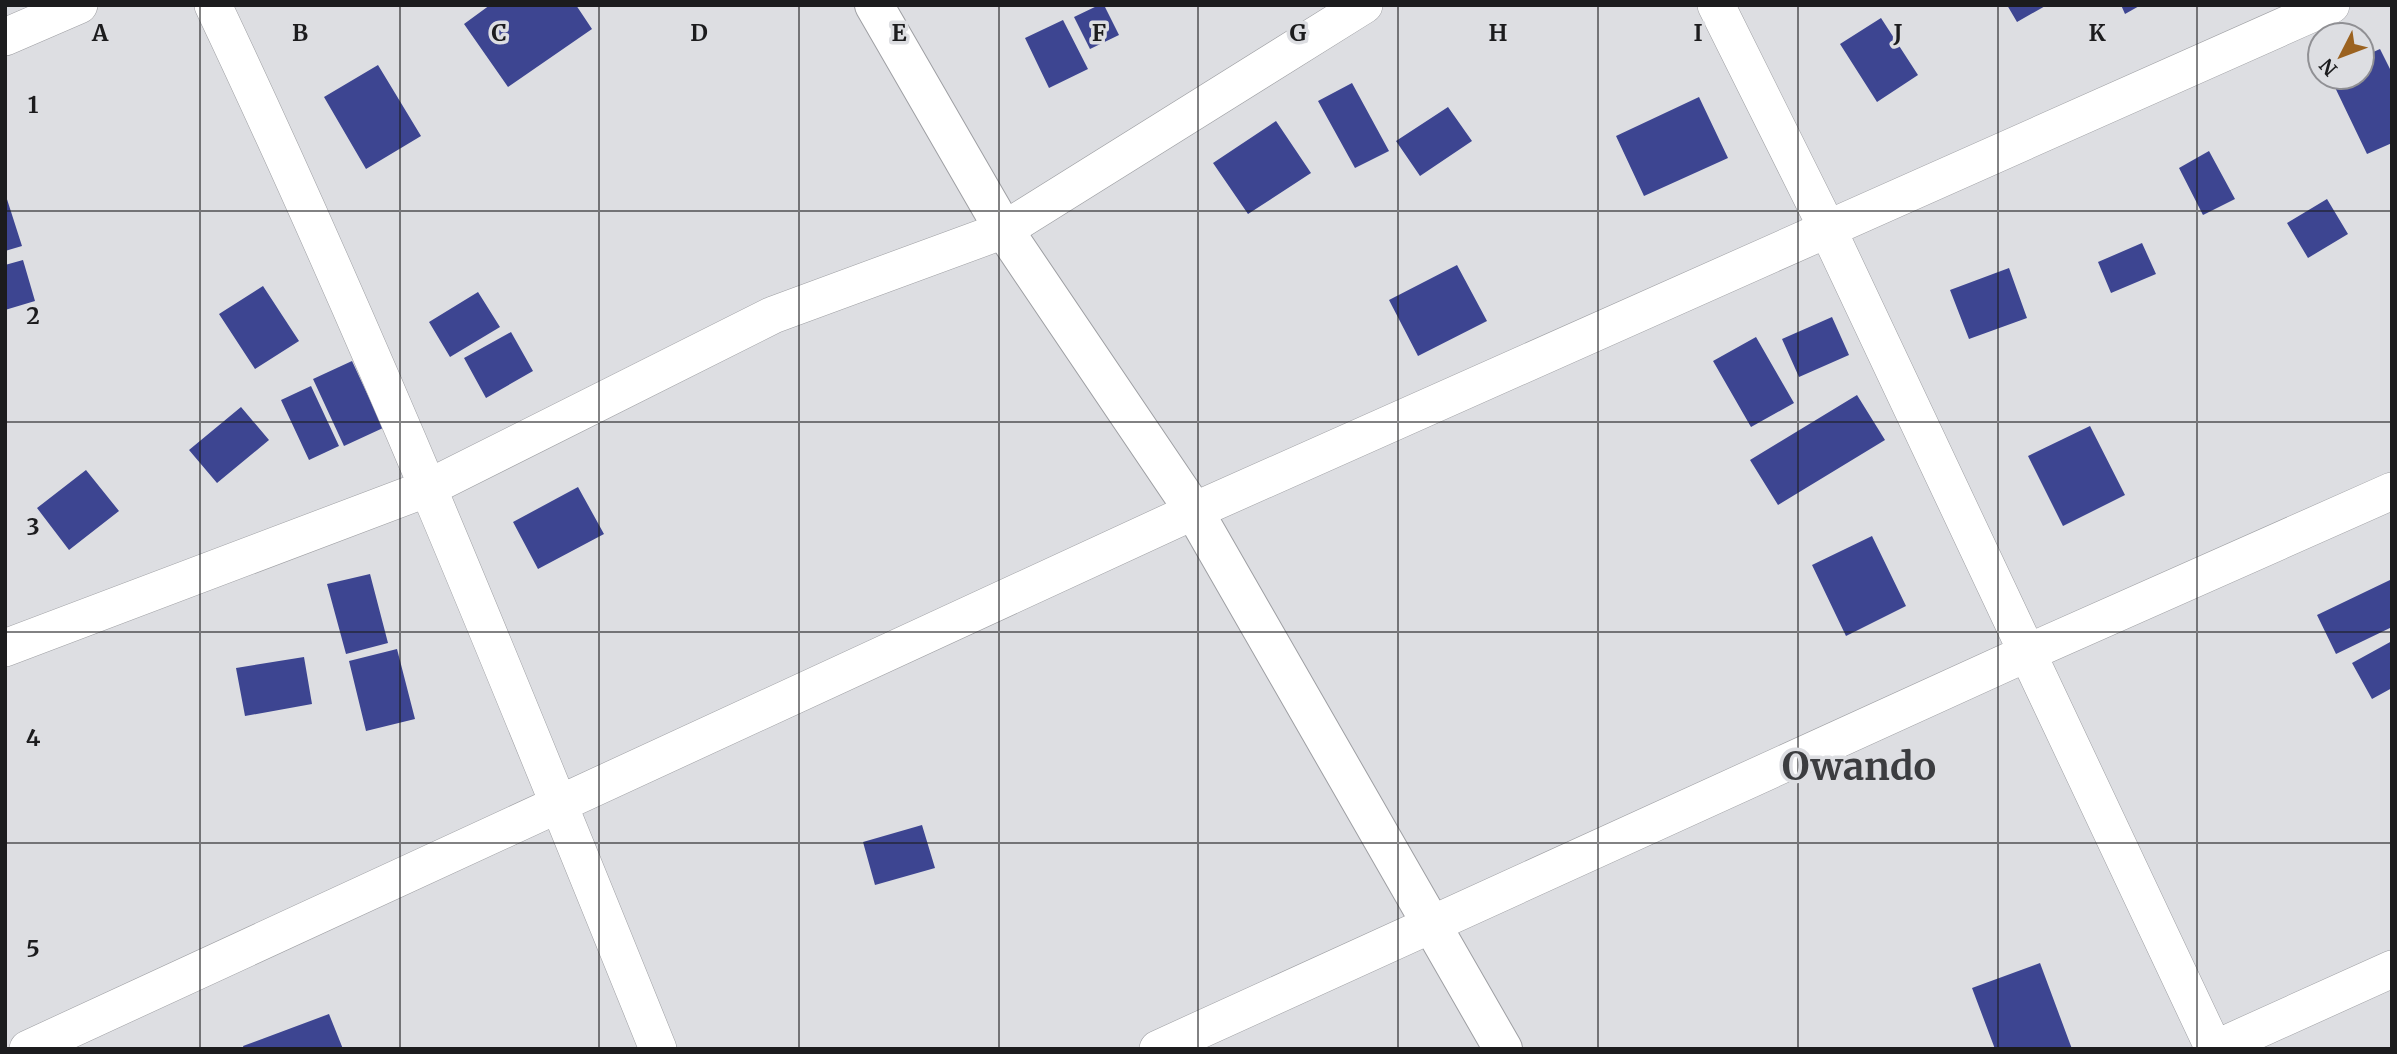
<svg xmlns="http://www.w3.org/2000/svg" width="2397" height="1054" font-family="Merriweather,serif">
<rect width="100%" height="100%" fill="#dddee2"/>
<path fill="#3d4591" d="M490 5H576L592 29 508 87 464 24Z
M1099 5H1104L1119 35 1090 49 1074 17Z
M2007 5H2047L2017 22Z
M2121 5H2141L2125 14Z
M1881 18 1918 75 1877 102 1840 44Z
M1063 20 1088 69 1049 88 1025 38Z
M2380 49 2392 73V143L2367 154 2330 77H2362V57Z
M378 65 421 136 366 169 324 97Z
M1352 83 1389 151 1355 168 1318 101Z
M1699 97 1728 158 1644 196 1616 136Z
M1448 107 1472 141 1420 176 1396 141Z
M1276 121 1311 173 1248 214 1213 163Z
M2209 151 2235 199 2203 215 2179 168Z
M5 193 22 246 5 251Z
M2327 199 2348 234 2308 258 2287 223Z
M2142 243 2156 274 2111 293 2098 262Z
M23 260 35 301 5 310V265Z
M1457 265 1487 321 1418 356 1389 300Z
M2009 268 2027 318 1969 339 1950 290Z
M263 286 299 341 255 369 219 314Z
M478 292 500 327 450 357 429 322Z
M1832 317 1849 355 1799 377 1782 339Z
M511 332 533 371 486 398 464 358Z
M1756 337 1794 403 1751 427 1713 361Z
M352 361 383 428 344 446 313 379Z
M311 386 339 446 309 460 281 400Z
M1857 395 1885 440 1778 505 1750 460Z
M241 407 269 440 217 483 189 450Z
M2090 426 2125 495 2063 526 2028 456Z
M86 470 119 511 69 550 37 508Z
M578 487 604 534 538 569 513 522Z
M1872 536 1906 606 1846 636 1812 565Z
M370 574 388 643 346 654 327 584Z
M2390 580 2392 627 2336 654 2317 615Z
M2392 641V688L2372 699 2352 663Z
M397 649 415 719 366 731 349 661Z
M304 657 312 704 245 716 236 668Z
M922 825 935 868 875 885 863 842Z
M2040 963 2072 1049H1995L1972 988Z
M329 1014 343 1049H244L243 1046Z"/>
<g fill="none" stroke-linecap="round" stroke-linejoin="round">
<defs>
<path id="minor" d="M213 5C375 347 516 698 658 1049
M1716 5 1828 230 2214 1049
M5 37 79 5
M5 648 428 488 773 315 1004 230 1364 5
M28 1049 1194 511 2331 5
M1158 1049 2027 653 2392 491
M2215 1049 2392 969"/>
<path id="secondary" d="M874 5 1004 230 1194 511 1503 1049"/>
</defs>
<use href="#minor" stroke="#9e9fa3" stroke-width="38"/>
<use href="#secondary" stroke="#9e9fa3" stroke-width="40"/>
<use href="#minor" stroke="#fff" stroke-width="37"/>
<use href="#secondary" stroke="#fff" stroke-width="38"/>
</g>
<path fill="none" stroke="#1c1c1e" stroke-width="2" stroke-opacity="0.55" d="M200 5V1049M400 5V1049M599 5V1049M799 5V1049M999 5V1049M1198 5V1049M1398 5V1049M1598 5V1049M1798 5V1049M1998 5V1049M2197 5V1049M5 211H2392M5 422H2392M5 632H2392M5 843H2392"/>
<g text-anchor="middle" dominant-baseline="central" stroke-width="7" stroke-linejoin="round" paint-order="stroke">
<g font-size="38" font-weight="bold" fill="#3c3d40" stroke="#dddee2">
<text x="1859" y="766">Owando</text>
</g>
</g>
<g font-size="23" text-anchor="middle" font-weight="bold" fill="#1c1c1e" stroke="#dddee2" stroke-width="7" stroke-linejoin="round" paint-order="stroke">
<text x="100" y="41">A</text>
<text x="300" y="41">B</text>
<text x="499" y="41">C</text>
<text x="699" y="41">D</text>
<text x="899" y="41">E</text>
<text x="1099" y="41">F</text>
<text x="1298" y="41">G</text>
<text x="1498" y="41">H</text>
<text x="1698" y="41">I</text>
<text x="1898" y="41">J</text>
<text x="2097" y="41">K</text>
<text x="33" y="113">1</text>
<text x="33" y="324">2</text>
<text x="33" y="535">3</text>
<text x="33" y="746">4</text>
<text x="33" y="957">5</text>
</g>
<rect width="2397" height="1054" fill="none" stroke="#1c1c1e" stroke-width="14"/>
<g transform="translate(2341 56) rotate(228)"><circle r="33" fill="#dddee2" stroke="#909094" stroke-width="2"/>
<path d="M0-5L12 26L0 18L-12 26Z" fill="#9b6220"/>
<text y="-10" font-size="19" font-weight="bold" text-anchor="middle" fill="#1c1c1e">N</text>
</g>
</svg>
